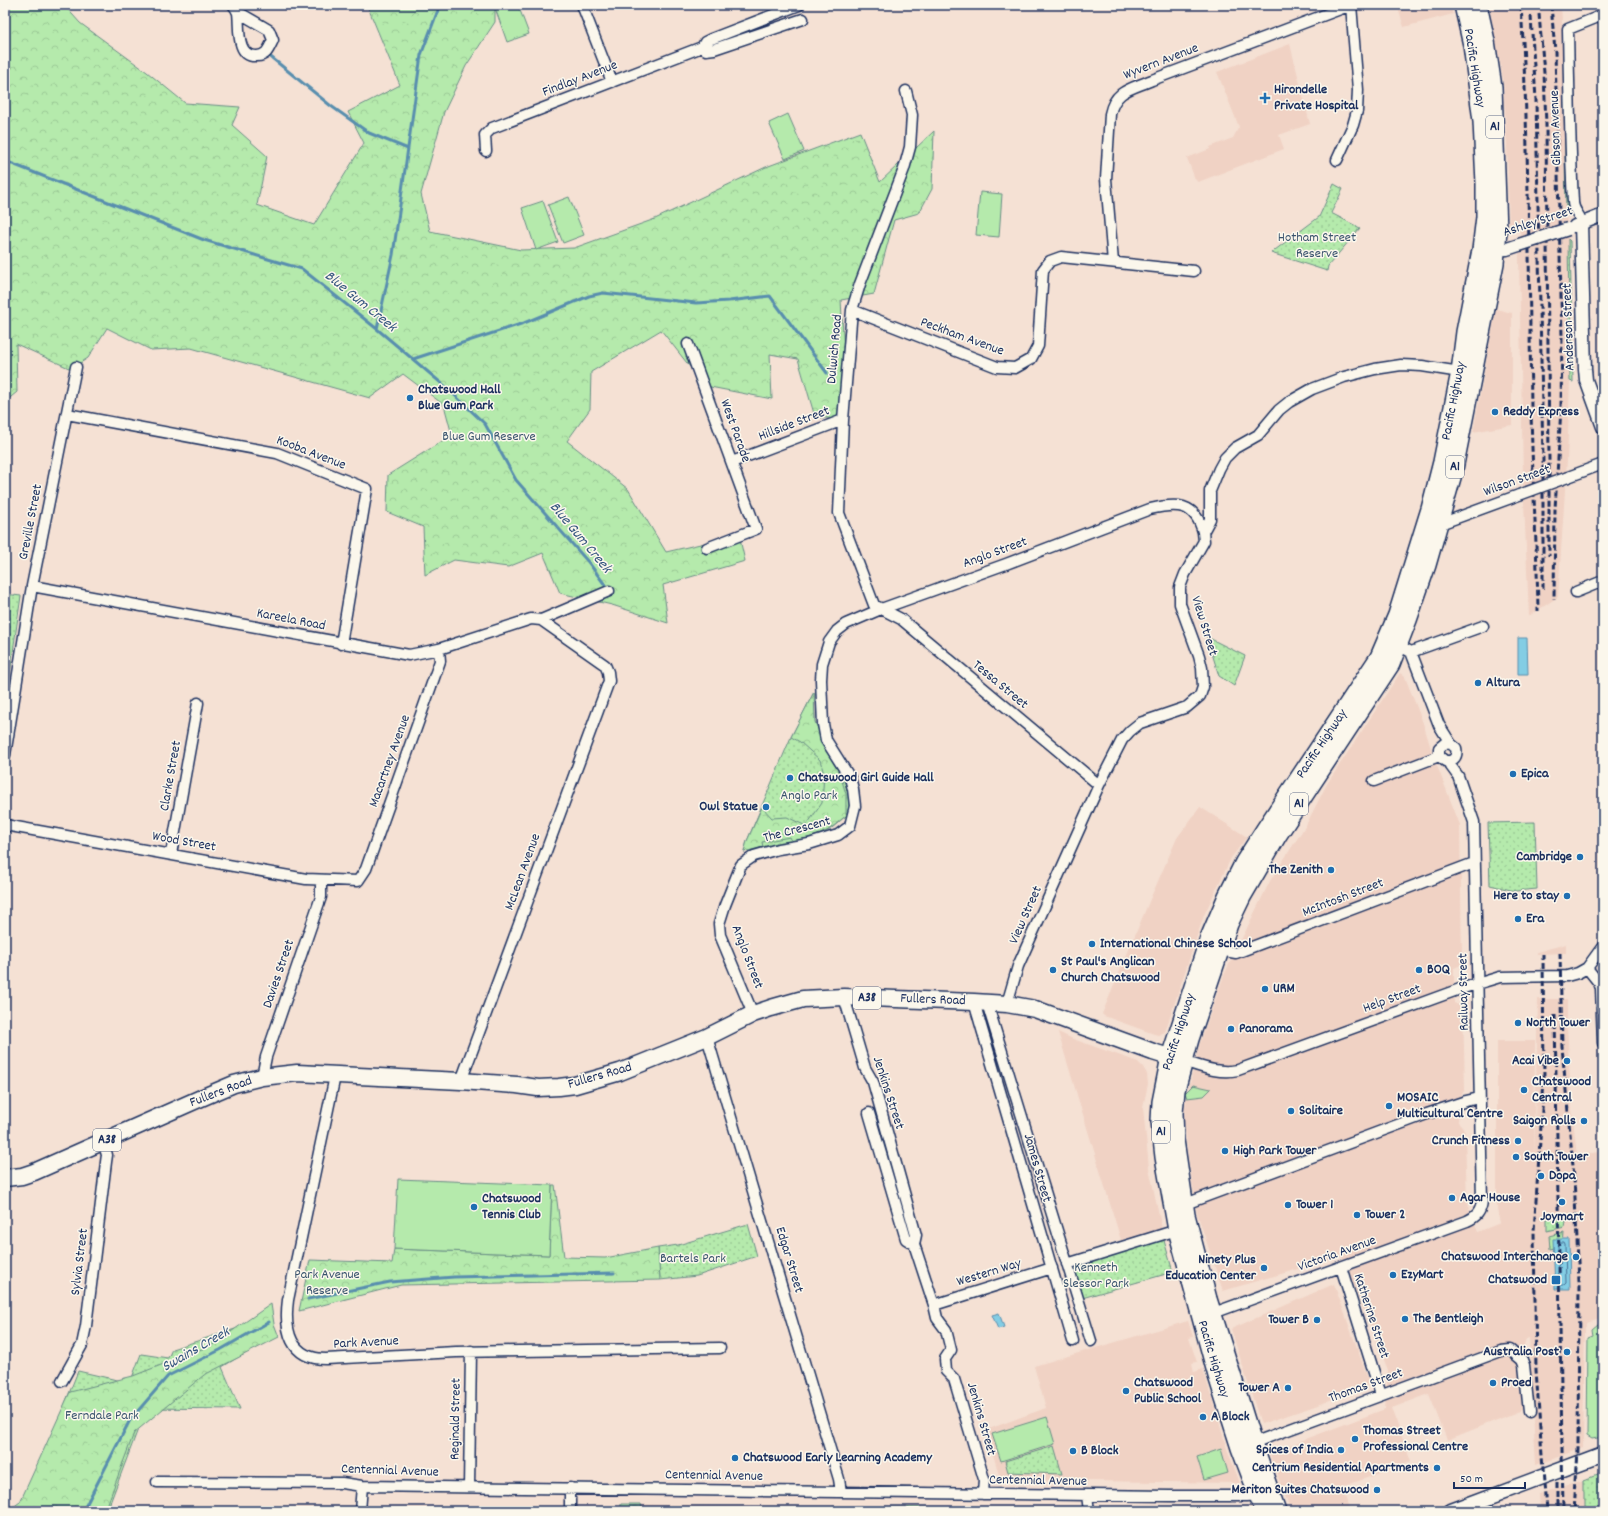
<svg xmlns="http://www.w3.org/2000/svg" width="1608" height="1516" font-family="Dekko,sans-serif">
<defs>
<pattern id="grass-dots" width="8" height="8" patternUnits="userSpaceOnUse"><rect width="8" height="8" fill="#b5eaac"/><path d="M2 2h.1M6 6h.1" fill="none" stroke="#9bc996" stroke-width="1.8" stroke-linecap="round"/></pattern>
<pattern id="forest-crowns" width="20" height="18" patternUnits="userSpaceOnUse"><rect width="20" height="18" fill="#b5eaac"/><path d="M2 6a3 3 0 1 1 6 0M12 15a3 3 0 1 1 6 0" fill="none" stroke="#9bc996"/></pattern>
</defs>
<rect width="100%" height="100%" fill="#f5e1d4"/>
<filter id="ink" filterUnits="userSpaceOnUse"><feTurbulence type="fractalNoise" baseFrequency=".025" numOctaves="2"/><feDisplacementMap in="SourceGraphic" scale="8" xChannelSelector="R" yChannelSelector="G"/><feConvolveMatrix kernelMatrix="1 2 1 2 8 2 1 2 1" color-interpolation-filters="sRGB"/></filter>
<g filter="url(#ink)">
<path fill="#f0d2c4" d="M1397 5H1450L1453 14 1404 27Z
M1489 5H1561L1563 37 1566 215 1569 245 1570 381 1567 460 1558 597 1529 616 1523 480 1519 257 1520 232 1517 223 1509 226 1507 147 1503 79Z
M1290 44 1310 124 1279 135 1284 149 1198 182 1195 179 1187 158 1210 149V147L1233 138 1239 127 1217 72Z
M1496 309 1512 313V425L1473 432Z
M1400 673 1405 677 1423 723 1434 758 1460 825 1462 961 1459 966 1454 968V1003L1463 1007 1465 1089 1460 1098 1458 1122 1462 1126 1465 1132 1467 1204 1478 1232 1500 1223 1497 1209V1041H1535L1534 1166 1538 999H1567V1024L1571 1100 1577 1156 1603 1151V1317L1585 1322 1583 1448 1536 1465 1529 1338 1526 1339 1519 1365 1522 1410 1447 1440 1429 1394 1392 1408 1411 1462 1342 1487 1350 1511H1291L1269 1453 1385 1409 1388 1370 1342 1256 1223 1291 1197 1213 1188 1156 1184 1118 1186 1099 1200 1043 1224 975 1270 881 1306 825 1327 784Z
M1200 807 1247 837 1231 858 1204 915 1165 1032 1158 1035 1154 1034 1104 1016 1102 1014 1151 897 1177 838Z
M1566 944V953L1537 954V952Z
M1058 1032 1073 1039 1138 1062 1143 1067 1147 1074 1148 1084 1143 1107 1149 1168 1162 1229 1121 1240Z
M1334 1284 1370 1384 1315 1406 1261 1424 1231 1329Z
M1188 1321 1193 1337 1189 1338 1197 1362 1192 1363 1194 1372 1203 1369 1227 1449 1240 1483 1007 1480 999 1475 986 1430 1046 1408 1034 1366Z
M1585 1479V1511H1540L1539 1495Z
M621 1504 801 1508H976V1511H621Z"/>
<path fill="url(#grass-dots)" stroke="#688c85" d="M1564 36 1568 215H1566L1563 37Z
M1334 184 1343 189 1331 213 1360 228 1328 266 1327 271 1271 253 1319 217Z
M1568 239 1570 241 1573 382 1570 381Z
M5 594 21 596 7 694H5Z
M1207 637 1245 656 1234 686 1219 676Z
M814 692 815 722 841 770 849 795V814C842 818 837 825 829 830 807 842 770 844 744 852L747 841 791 737Z
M1535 822 1537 889 1515 891 1490 885 1488 823Z
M1561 1214 1566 1221 1565 1227 1547 1231V1219Z
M748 1224 757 1256 697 1276 660 1280 658 1248 678 1245Z
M1564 1232 1563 1246 1550 1249 1549 1236Z
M1163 1237 1173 1272 1082 1298 1072 1264Z
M270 1318 277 1334 222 1367 240 1409 146 1408 107 1511H38L54 1431 78 1371 130 1383 141 1354 168 1358 172 1349Z
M1054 1446 1062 1474 1008 1472 1005 1461Z
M1603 1472V1511H1585V1479Z"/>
<path fill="url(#forest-crowns)" stroke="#688c85" d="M5 5H64L80 23 147 72 185 103 240 107 232 125 267 156 257 205 314 225 364 143 348 112 400 85 367 5H495V22L466 66 444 112 421 194 430 231 521 250 574 248 655 219 766 167 860 132 880 182 934 131 932 189 919 213 894 220 874 294 841 300 848 420 815 417 798 359 770 354 772 399 705 386 661 330 591 372 590 409 567 441 628 489 666 552 739 535 745 561 663 585 668 623 612 605 560 593 543 553 508 567 454 560 425 575 423 527 387 512 388 475 452 435 444 405 403 374 370 398 191 348 151 350 107 328 88 358 71 369 16 344 17 392 5 402Z
M814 692 815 722 834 764 839 771 846 794V813L849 814C842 818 838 823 831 828 821 836 805 839 792 841L790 837 762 842 763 847 744 852 747 841 762 807 772 818 787 817 806 826 822 803 824 774 820 760 800 742 791 737Z
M552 1185H555L564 1257 605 1258 658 1248 660 1280 401 1285 299 1311 310 1260 392 1263 394 1249 549 1255Z
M271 1304 274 1324 279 1337 204 1375 134 1433 105 1511H8L20 1502 70 1392 133 1376 212 1345Z
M621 1504H641L643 1511H621Z
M832 1507 976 1508V1511H830Z"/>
<path fill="#b5eaac" stroke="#688c85" d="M494 5H518L529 34 507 42Z
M788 114 804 151 785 159 769 123Z
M980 192 1002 194 999 237 976 235Z
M569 197 584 235 563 243 548 205Z
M543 201 558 242 536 250 522 208Z
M1193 1085 1211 1089 1204 1096 1187 1098 1185 1093Z
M398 1179 552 1185 549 1255 394 1249Z
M1603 1322V1437L1592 1439 1587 1436 1588 1338 1593 1336 1592 1329 1598 1324Z
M1047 1417 1055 1444 1001 1461 992 1434Z
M1221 1449 1228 1473 1204 1480 1197 1457Z"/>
<path fill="#83cde4" stroke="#598eae" d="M1518 638H1527L1528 674H1518Z
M1553 1239H1569L1570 1289H1555Z
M999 1313 1004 1327 998 1329 992 1315Z"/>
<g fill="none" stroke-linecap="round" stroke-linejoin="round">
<path stroke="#456e94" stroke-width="1" d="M1560 1243H1564L1565 1245 1566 1283 1564 1285H1560L1559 1284 1558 1245Z"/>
<path stroke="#598eae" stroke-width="3" d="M267 54 331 106 369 133 408 149
M5 161 204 240 302 269 377 329 447 388 485 424 516 480 589 563 608 589
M377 329 393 255 421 55 440 5
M413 359 524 323 589 296 603 293 696 303 729 301 770 296 827 373
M308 1299 390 1282 454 1277 614 1273
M83 1511 130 1420 168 1376 220 1350 269 1322"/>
<defs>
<path id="minor" d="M233 5C235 7 237 10 238 13 240 25 235 58 257 56 267 56 269 48 273 40L269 30 238 12
M582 5 612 82
M702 47 706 50 714 49 803 19
M906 91 912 115 910 147 904 169 860 284 852 310 843 420 839 513 874 605 901 619 1099 785
M486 151 485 135 492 128 702 47 705 42 711 39 799 5
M1337 160 1353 125 1357 111 1358 90 1351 5
M1581 223C1581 214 1573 212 1573 202 1570 144 1569 86 1568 29L1603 15
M1113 262 1106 179 1110 114C1115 90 1131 89 1152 80L1351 5
M852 310 997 367 1015 368 1031 359 1038 346 1043 270 1050 261 1061 257 1194 271
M688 344 756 529 707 548
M1593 399 1603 396
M67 414 277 453 367 489 341 644
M732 462 843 420
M1568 477 1603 464
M1440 524 1519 495
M32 586 409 655 439 649 531 619 541 620 609 591
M1576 592 1603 581
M1394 643 1411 652 1439 725 1451 744 1456 748C1458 757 1453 762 1445 761L1439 756V748L1445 743 1451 744
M1411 652 1483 626
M5 755 32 586 76 367
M1374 781 1439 756
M5 825 306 879 358 881 366 869 440 661 439 649
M171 854 198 703
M1220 950 1236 953 1474 863
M1587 968 1599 983 1601 988 1603 1043
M844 997 865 1068 873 1082 916 1235 914 1244 934 1305 937 1318 946 1330 951 1350 945 1359 946 1371 954 1379 984 1479 983 1494
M974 1002 1073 1341
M987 1003 1091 1341
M1007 1004 1018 966 1099 785 1122 740 1130 731 1140 723 1187 707 1200 696 1203 687 1202 668 1199 656 1180 604V587L1185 574 1204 541 1203 532 1210 519V491L1219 469 1225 458 1235 448 1258 435 1279 410 1289 402 1312 389 1344 377 1375 369 1401 365 1422 366 1460 372
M753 1014 720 935 719 924 725 905 741 865 754 856 778 849 809 844 838 835 850 826 855 806 853 789 850 778 826 740 823 724 821 680 822 664 829 642 837 631 846 624 881 609 1006 564 1150 509C1176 503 1195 502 1203 532
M707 1037 839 1479 841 1492
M1183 1061C1202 1067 1218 1074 1238 1070L1460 989 1500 977 1567 976 1578 973 1587 968 1603 946
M335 1076 288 1300C284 1330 290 1359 326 1359L456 1352 720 1348
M262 1077 266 1057 321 897V880
M461 1081 609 681 608 672 605 665 541 620
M869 1113 906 1239 914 1244
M1180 1206 1427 1114 1466 1101 1479 1098
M1067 1264 1177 1230
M1341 1267 1381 1395
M934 1305 1052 1268
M1208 1315 1467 1221C1476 1217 1481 1212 1482 1201L1474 822 1458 776 1447 761
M62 1381 82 1345 86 1326 106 1162 107 1155 103 1141
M1250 1444 1501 1351 1510 1350 1522 1360 1524 1365 1529 1412
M157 1482 342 1483 362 1486 1170 1496H1247L1263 1495
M469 1487 471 1351
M570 1488V1511
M1087 1495 1089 1511
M360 1511 362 1486"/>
<path id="tertiary" d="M1581 223 1585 369 1586 380 1603 427
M1575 226 1603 215
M1488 250 1507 249 1519 245"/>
<path id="secondary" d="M1451 1511 1603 1454"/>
<path id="primary" d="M5 1178 22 1176 34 1172 208 1095 234 1084 262 1077 297 1073 461 1081 517 1085 538 1088 559 1087 575 1085 620 1072 707 1037 753 1014 771 1008 803 999 844 997 974 1002 1007 1004 1035 1009 1153 1052 1182 1061"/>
<path id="trunk" d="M1264 1511 1240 1448 1217 1376 1177 1230 1164 1157 1160 1121 1161 1102 1170 1057 1209 938 1227 896 1244 862 1265 829 1379 657 1397 615 1430 509 1442 462 1460 372 1465 332 1481 250 1485 217V183L1482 121 1472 45 1463 5
M1277 1511 1253 1443 1231 1372 1208 1299 1186 1215 1175 1140 1174 1113 1176 1090 1190 1039 1229 924 1242 897 1278 835 1391 664 1408 620 1427 565 1453 474 1495 263 1498 231 1493 87 1486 41 1478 5"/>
</defs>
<use href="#minor" stroke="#1b2f5e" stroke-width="13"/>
<use href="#tertiary" stroke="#1b2f5e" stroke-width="15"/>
<use href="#secondary" stroke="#1b2f5e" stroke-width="17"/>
<use href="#primary" stroke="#1b2f5e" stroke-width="19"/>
<use href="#trunk" stroke="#1b2f5e" stroke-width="20"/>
<use href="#minor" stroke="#fbf7ec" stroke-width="10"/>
<use href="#tertiary" stroke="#fbf7ec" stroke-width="12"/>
<use href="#secondary" stroke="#fbf7ec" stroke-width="14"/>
<use href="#primary" stroke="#fbf7ec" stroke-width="16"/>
<use href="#trunk" stroke="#fbf7ec" stroke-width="17"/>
<path stroke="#1b2f5e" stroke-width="3" stroke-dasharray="6 3" stroke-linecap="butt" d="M1521 5C1529 139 1529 273 1531 407 1532 475 1537 543 1538 611
M1551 5 1555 51 1562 337 1561 408 1555 509 1554 599
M1539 14 1544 73 1546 125 1549 461V556
M1531 16 1536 100 1543 461V591
M1560 953 1562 1047 1574 1177 1579 1282 1578 1450 1574 1511
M1543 954 1544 1080 1534 1231 1536 1370 1546 1511
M1555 1015 1563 1511
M1557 1483V1511"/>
<defs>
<path id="minor-bridge" d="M1519 495 1568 477"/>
<path id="tertiary-bridge" d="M1519 245 1568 229"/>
</defs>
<use href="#minor-bridge" stroke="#1b2f5e" stroke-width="13" stroke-linecap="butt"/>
<use href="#tertiary-bridge" stroke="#1b2f5e" stroke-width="15" stroke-linecap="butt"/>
<use href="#minor-bridge" stroke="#fbf7ec" stroke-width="10"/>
<use href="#tertiary-bridge" stroke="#fbf7ec" stroke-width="12"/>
</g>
</g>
<g fill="#1f6fb2" stroke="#fbf7ec" stroke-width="1.5">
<path d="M1263 92h4v4h4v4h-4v4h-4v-4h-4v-4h4z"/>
<circle cx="410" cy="398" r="4"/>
<circle cx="1495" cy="412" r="4"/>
<circle cx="1478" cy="683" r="4"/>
<circle cx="1513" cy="774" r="4"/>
<circle cx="790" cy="778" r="4"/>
<circle cx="766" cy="807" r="4"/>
<circle cx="1580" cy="857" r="4"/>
<circle cx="1331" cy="870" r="4"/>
<circle cx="1567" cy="896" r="4"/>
<circle cx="1518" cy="919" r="4"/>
<circle cx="1092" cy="944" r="4"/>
<circle cx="1053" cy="970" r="4"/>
<circle cx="1419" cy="970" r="4"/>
<circle cx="1265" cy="989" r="4"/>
<circle cx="1518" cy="1023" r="4"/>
<circle cx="1231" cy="1029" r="4"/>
<circle cx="1567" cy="1061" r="4"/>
<circle cx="1524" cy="1090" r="4"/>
<circle cx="1389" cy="1106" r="4"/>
<circle cx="1291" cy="1111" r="4"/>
<circle cx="1584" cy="1121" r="4"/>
<circle cx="1518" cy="1141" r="4"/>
<circle cx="1225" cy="1151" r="4"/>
<circle cx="1516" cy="1157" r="4"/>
<circle cx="1541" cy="1176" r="4"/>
<circle cx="1452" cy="1198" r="4"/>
<circle cx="1562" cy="1202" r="4"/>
<circle cx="1288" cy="1205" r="4"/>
<circle cx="474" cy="1207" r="4"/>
<circle cx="1357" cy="1215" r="4"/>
<circle cx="1576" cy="1257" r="4"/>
<circle cx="1264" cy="1268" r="4"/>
<circle cx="1393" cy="1275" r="4"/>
<rect x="1551" y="1275" width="10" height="10" rx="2"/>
<circle cx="1405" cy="1319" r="4"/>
<circle cx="1317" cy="1320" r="4"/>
<circle cx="1567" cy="1352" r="4"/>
<circle cx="1493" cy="1383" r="4"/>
<circle cx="1288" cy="1388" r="4"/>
<circle cx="1126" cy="1391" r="4"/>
<circle cx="1203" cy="1417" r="4"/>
<circle cx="1355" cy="1439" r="4"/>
<circle cx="1341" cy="1450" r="4"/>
<circle cx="1073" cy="1451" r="4"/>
<circle cx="735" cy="1458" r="4"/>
<circle cx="1437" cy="1468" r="4"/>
<circle cx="1377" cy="1490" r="4"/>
</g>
<g text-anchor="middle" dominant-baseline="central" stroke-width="3" stroke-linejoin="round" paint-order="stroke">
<g fill="#fbf7ec" stroke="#5e6b89" stroke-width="1">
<rect x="1486" y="116" width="18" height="22" rx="3"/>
<rect x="1446" y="456" width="18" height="22" rx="3"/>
<rect x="1290" y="793" width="18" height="22" rx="3"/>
<rect x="853" y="987" width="28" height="22" rx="3"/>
<rect x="1152" y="1121" width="18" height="22" rx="3"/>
<rect x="93" y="1129" width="28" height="22" rx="3"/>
</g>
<g font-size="13" font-weight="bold" fill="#1b2f5e">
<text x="1495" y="127">A1</text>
<text x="1455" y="467">A1</text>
<text x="1299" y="804">A1</text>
<text x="867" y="998">A38</text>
<text x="1161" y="1132">A1</text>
<text x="107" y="1140">A38</text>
</g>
<g font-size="14" fill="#1b2f5e" stroke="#fbf7ec">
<text transform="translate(1161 62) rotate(-21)">Wyvern Avenue</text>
<text transform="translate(1474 68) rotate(81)">Pacific Highway</text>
<text transform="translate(580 79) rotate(-21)">Findlay Avenue</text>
<text transform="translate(1556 128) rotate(-92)">Gibson Avenue</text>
<text transform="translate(1538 222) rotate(-18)">Ashley Street</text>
<text transform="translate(1569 327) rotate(-92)">Anderson Street</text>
<text transform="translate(962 337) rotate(20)">Peckham Avenue</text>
<text transform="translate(835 349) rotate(-85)">Dulwich Road</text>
<text transform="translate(1454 401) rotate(-79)">Pacific Highway</text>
<text transform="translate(794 424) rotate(-21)">Hillside Street</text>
<text transform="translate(735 431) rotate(70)">West Parade</text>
<text transform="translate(311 453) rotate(21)">Kooba Avenue</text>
<text transform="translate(1517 481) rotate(-20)">Wilson Street</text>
<text transform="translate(31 522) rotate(-79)">Greville Street</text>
<text transform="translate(995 553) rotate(-20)">Anglo Street</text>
<text transform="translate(291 620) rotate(11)">Kareela Road</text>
<text transform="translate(1204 626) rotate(73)">View Street</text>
<text transform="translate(1000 685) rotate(40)">Tessa Street</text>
<text transform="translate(1322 744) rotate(-56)">Pacific Highway</text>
<text transform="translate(390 761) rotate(-70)">Macartney Avenue</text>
<text transform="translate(171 776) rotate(-80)">Clarke Street</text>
<text transform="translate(797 830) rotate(-15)">The Crescent</text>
<text transform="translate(184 842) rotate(10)">Wood Street</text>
<text transform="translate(523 872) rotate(-70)">McLean Avenue</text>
<text transform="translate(1343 898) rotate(-21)">McIntosh Street</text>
<text transform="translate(1026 915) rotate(-66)">View Street</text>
<text transform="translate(747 957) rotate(69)">Anglo Street</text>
<text transform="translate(279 974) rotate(-71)">Davies Street</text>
<text transform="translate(1464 992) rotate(-91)">Railway Street</text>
<text transform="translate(1392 999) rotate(-20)">Help Street</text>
<text transform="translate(933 1000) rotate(2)">Fullers Road</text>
<text transform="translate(1179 1032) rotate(-72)">Pacific Highway</text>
<text transform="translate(600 1076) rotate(-16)">Fullers Road</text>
<text transform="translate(221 1092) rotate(-21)">Fullers Road</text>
<text transform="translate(888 1093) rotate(72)">Jenkins Street</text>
<text transform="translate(1037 1168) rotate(74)">James Street</text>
<text transform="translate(1337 1254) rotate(-20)">Victoria Avenue</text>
<text transform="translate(789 1260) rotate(73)">Edgar Street</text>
<text transform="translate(80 1262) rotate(-83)">Sylvia Street</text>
<text transform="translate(989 1273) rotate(-17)">Western Way</text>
<text transform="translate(1371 1316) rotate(72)">Katherine Street</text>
<text transform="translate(366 1343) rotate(-3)">Park Avenue</text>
<text transform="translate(1213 1359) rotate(73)">Pacific Highway</text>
<text transform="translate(1366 1386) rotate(-20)">Thomas Street</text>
<text transform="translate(456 1419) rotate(-89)">Reginald Street</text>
<text transform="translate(981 1419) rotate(74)">Jenkins Street</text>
<text transform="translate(390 1471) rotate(2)">Centennial Avenue</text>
<text transform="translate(714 1476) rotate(1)">Centennial Avenue</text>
<text transform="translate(1038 1481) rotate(1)">Centennial Avenue</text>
</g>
<g font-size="14" font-weight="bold" fill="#1b2f5e" stroke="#fbf7ec" text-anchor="start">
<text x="1274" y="90">Hirondelle<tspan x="1274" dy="16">Private Hospital</tspan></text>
<text x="418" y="390">Chatswood Hall<tspan x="418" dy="16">Blue Gum Park</tspan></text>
<text x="1503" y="412">Reddy Express</text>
<text x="1486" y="683">Altura</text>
<text x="1521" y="774">Epica</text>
<text x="798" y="778">Chatswood Girl Guide Hall</text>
<text x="758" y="807" text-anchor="end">Owl Statue</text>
<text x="1572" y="857" text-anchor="end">Cambridge</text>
<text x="1323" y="870" text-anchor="end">The Zenith</text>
<text x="1559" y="896" text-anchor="end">Here to stay</text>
<text x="1526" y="919">Era</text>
<text x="1100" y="944">International Chinese School</text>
<text x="1061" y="962">St Paul's Anglican<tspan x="1061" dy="16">Church Chatswood</tspan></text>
<text x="1427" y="970">BOQ</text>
<text x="1273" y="989">URM</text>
<text x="1526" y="1023">North Tower</text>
<text x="1239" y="1029">Panorama</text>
<text x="1559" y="1061" text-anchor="end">Acai Vibe</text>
<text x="1532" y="1082">Chatswood<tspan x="1532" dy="16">Central</tspan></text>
<text x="1397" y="1098">MOSAIC<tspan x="1397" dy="16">Multicultural Centre</tspan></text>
<text x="1299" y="1111">Solitaire</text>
<text x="1576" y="1121" text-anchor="end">Saigon Rolls</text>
<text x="1510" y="1141" text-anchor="end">Crunch Fitness</text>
<text x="1233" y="1151">High Park Tower</text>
<text x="1524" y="1157">South Tower</text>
<text x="1549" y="1176">Dopa</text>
<text x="1460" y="1198">Agar House</text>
<text x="482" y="1199">Chatswood<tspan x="482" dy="16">Tennis Club</tspan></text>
<text x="1296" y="1205">Tower 1</text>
<text x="1365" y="1215">Tower 2</text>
<text x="1562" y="1217" text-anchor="middle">Joymart</text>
<text x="1568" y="1257" text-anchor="end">Chatswood Interchange</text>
<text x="1256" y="1260" text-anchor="end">Ninety Plus<tspan x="1256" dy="16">Education Center</tspan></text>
<text x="1401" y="1275">EzyMart</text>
<text x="1547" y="1280" text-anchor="end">Chatswood</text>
<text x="1413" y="1319">The Bentleigh</text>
<text x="1309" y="1320" text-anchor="end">Tower B</text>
<text x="1559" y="1352" text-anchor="end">Australia Post</text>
<text x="1134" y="1383">Chatswood<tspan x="1134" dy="16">Public School</tspan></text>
<text x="1501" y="1383">Proed</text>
<text x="1280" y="1388" text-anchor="end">Tower A</text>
<text x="1211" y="1417">A Block</text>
<text x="1363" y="1431">Thomas Street<tspan x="1363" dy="16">Professional Centre</tspan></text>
<text x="1333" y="1450" text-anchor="end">Spices of India</text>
<text x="1081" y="1451">B Block</text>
<text x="743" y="1458">Chatswood Early Learning Academy</text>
<text x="1429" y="1468" text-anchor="end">Centrium Residential Apartments</text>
<text x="1369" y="1490" text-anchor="end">Meriton Suites Chatswood</text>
</g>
<g font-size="14" fill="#3a546e" stroke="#fbf7ec">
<text x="1317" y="238">Hotham Street<tspan x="1317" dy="16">Reserve</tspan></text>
<text x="489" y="437">Blue Gum Reserve</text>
<text x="809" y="796">Anglo Park</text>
<text x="693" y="1259">Bartels Park</text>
<text x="1096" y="1268">Kenneth<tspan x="1096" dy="16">Slessor Park</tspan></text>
<text x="327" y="1275">Park Avenue<tspan x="327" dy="16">Reserve</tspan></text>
<text x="102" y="1416">Ferndale Park</text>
</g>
<g font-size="15" font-style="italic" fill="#355680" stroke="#fbf7ec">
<text transform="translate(360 302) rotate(39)">Blue Gum Creek</text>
<text transform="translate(580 538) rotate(50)">Blue Gum Creek</text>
<text transform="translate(196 1350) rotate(-30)">Swains Creek</text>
</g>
</g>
<rect width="1608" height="1516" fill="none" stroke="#fbf7ec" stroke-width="20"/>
<rect x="10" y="10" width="1588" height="1496" fill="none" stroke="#1b2f5e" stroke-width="1.5" filter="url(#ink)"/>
<path d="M1454 1482v6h71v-6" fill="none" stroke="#1b2f5e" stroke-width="2"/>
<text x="1460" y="1482" font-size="12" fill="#1b2f5e" stroke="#fbf7ec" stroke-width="3" paint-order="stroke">50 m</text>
</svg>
